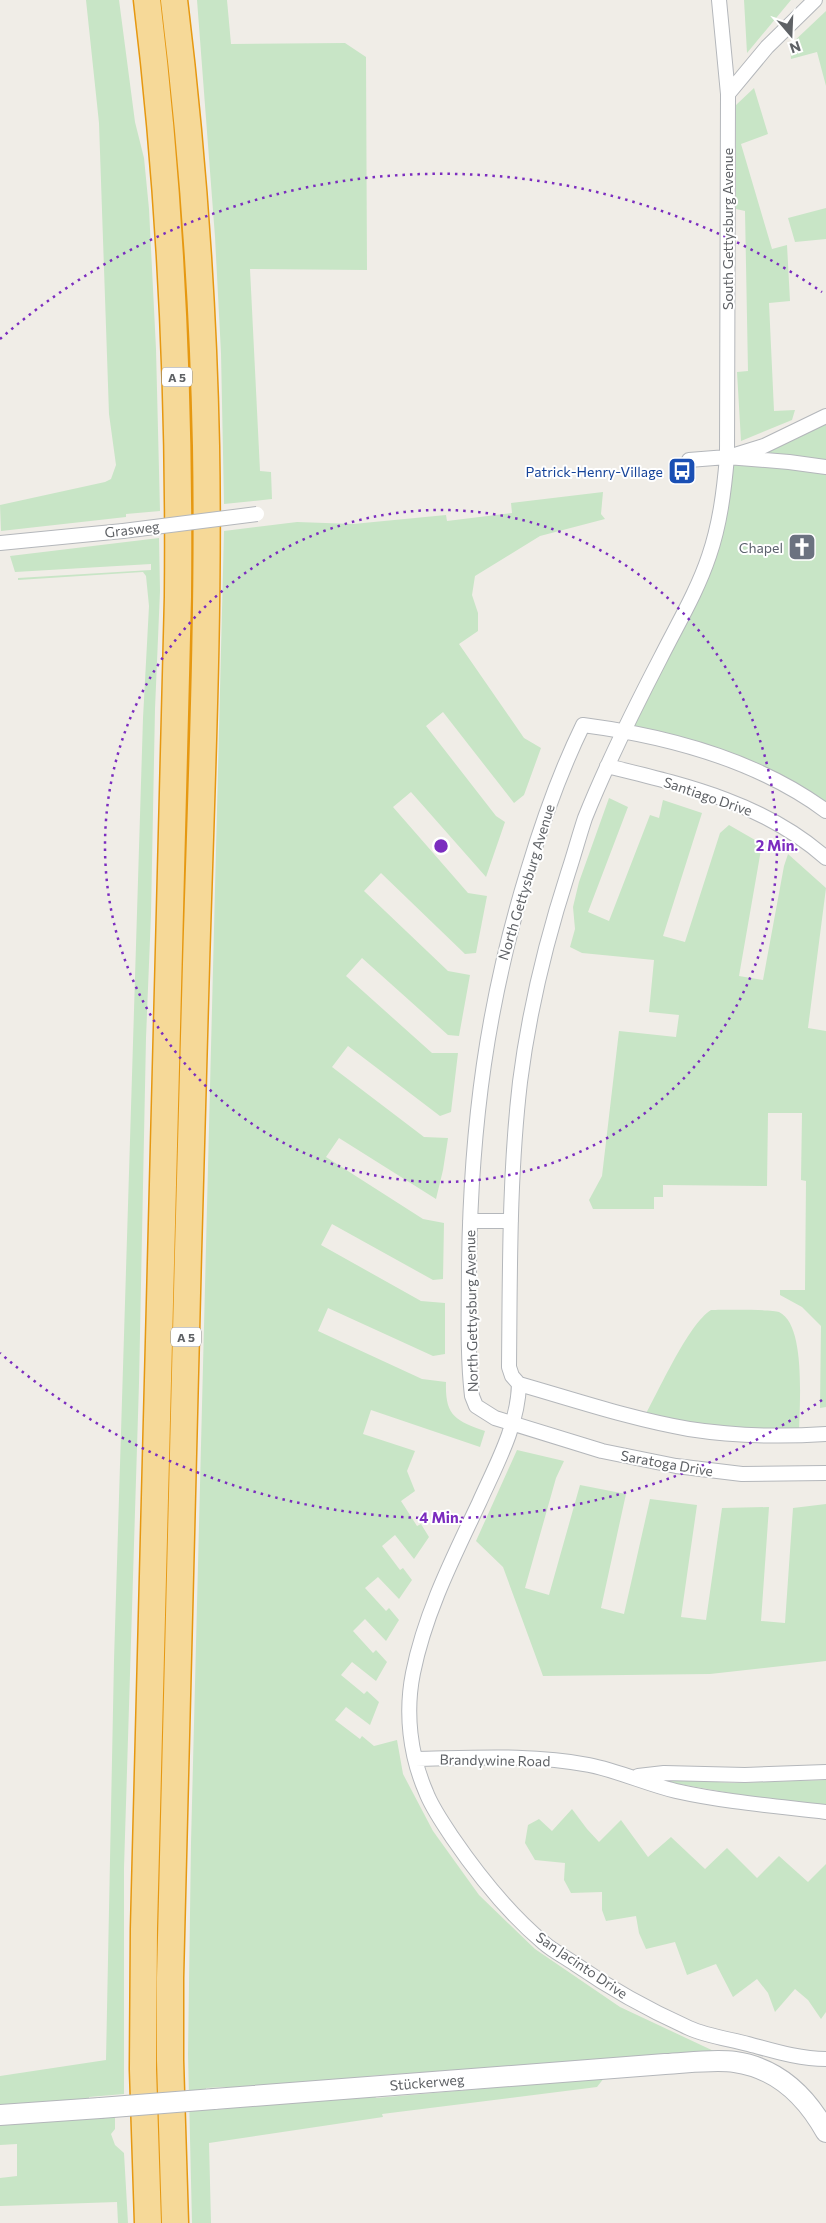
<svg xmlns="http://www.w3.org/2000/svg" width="826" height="2223" font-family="Commissioner,sans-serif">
<rect width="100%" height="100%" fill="#f0ede7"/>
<path fill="#c8e5c6" d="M86 0H119L135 122 144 158 149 209 156 349 160 511 126 514V517L1 531 0 505 105 482 111 479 116 465 109 414 99 123Z
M158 0H163L181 184 188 298 194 449V579L181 1095 177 1093Z
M197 0H227L231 44 345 43 366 57 367 270 250 269 260 471 271 472 272 499 224 504 221 353 215 237Z
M744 0H791L747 53Z
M826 11V86L817 52 791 59 790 45Z
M754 88 768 134 741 144 772 249 787 245 790 301 769 303 774 411 795 410 792 420 741 441 737 372 748 371 745 211 736 209V105Z
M826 208V239L795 242 788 218Z
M826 416V811L787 786 623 730 697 586 727 457Z
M603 492 601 514 605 519 540 536 475 576 472 595 478 613V631L459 644 524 738 541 748 524 795 514 803 443 712 426 726 496 816 505 822 486 877 411 792 393 807 468 893 487 896 476 953 465 954 381 873 364 891 448 971 470 975 459 1036 448 1035 362 958 346 976 432 1053H458L451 1112 440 1116 348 1046 332 1067 424 1137 448 1138 443 1170 436 1199 339 1138 326 1157 423 1219 444 1223 443 1279 433 1280 332 1224 321 1245 421 1301 445 1303V1354L433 1356 328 1308 318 1331 422 1379 446 1382C445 1416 455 1420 485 1431L480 1447 371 1410 363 1434 415 1451 407 1471 415 1491 401 1501 417 1526 421 1524 429 1537 414 1559 395 1535 382 1546 400 1570 403 1568 412 1580 399 1599 378 1577 365 1588 386 1611 389 1608 399 1620 386 1641 365 1619 353 1631 373 1653 376 1650 387 1662 376 1681 352 1662 341 1675 364 1694 367 1691 379 1702 370 1725 346 1707 335 1720 360 1739 362 1736 374 1746 397 1740 403 1774 433 1831 479 1895 535 1949 620 2007 718 2053 369 2076 370 2080 225 2091V2087L206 2088 207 2110 226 2109V2105L374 2093 376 2098 604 2078 597 2087 382 2114 383 2117 209 2143 211 2223H192L188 2054 191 1843 224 531 297 522 353 524 446 515 447 521 512 513 511 503Z
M159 538 160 591 155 709 151 914 146 1038 139 1383 124 1868V2094L89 2097V2102L0 2108V2076L106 2060 114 1660 143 718 149 606 146 576 143 572 18 580V578L151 570V564L15 572 10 556Z
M609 798 628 807 588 912 609 921 650 815 659 818 663 800 702 813 663 936 685 942 720 833 729 825 762 844 739 976 763 980 784 866 788 854 826 888 808 1028 826 1031V1407L820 1408 821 1326 802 1307 780 1295V1290H805L806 1181 801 1180 802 1113H768L767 1186 663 1185V1197H654V1209H593L589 1200 602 1176 619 1031 676 1037 679 1015 649 1012 654 960 582 953 570 947 575 929 573 907 579 882Z
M711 1310C722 1310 772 1309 779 1312 807 1325 799 1409 799 1436L643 1419C658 1393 688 1324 711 1310Z
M517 1450 564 1461 556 1478 525 1588 549 1595 580 1485 626 1494 601 1608 624 1614 650 1499 697 1505 681 1617 706 1620 722 1508 769 1507 761 1621 785 1623 793 1508 826 1504V1661L710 1674 543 1676 503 1567 476 1541Z
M662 1779 734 1783 826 1780V1805L752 1797 663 1781Z
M572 1809 587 1829 599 1842 621 1820 648 1857 671 1837 705 1869 727 1848 757 1878 779 1856 808 1882 826 1864V2012L821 2019 808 2000 795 1989 775 2012 768 1993 757 1979 733 1997 716 1964 687 1975 675 1942 646 1949 639 1933 636 1916 606 1921 602 1910V1892L571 1893 564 1880 565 1863 535 1860 525 1843 528 1825 539 1819 552 1831Z
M115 2117V2129L111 2134 115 2145 124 2153 128 2223H118L117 2202 0 2206V2178L17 2176V2144L0 2145V2122Z"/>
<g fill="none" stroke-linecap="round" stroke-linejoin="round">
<defs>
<path id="street" d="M719 0 728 94 727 457C724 491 720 524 709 556 697 592 677 625 660 659 633 711 607 763 585 818 579 836 574 855 568 873 546 941 529 1011 520 1082 509 1176 510 1272 509 1367L512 1376 519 1384C518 1426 496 1465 479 1503 453 1558 425 1613 413 1673 405 1713 410 1755 426 1792 432 1808 443 1823 452 1837 478 1875 508 1913 544 1943 553 1951 565 1957 575 1964 611 1989 649 2010 689 2028 707 2036 729 2039 748 2044 774 2051 799 2059 826 2059
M728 94 767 47 815 0
M735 455 764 446 826 416
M689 460 727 457 789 462 826 467
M0 543 123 531
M607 766C685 785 764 803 826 858
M826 811C757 760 667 736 583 725 560 772 543 820 528 870 487 1003 471 1125 469 1264 469 1308 467 1353 472 1396L476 1406 495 1418 602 1451 676 1466 742 1474 826 1473
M470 1221H511
M519 1384C575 1400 631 1419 689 1429 734 1436 781 1437 826 1434
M415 1759C473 1758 532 1754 589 1765 619 1771 647 1784 676 1791 725 1802 776 1806 826 1812
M638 1776 664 1773 745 1775 826 1772"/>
<path id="secondary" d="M214 2099 665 2064C687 2063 714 2059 735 2062 777 2068 806 2096 826 2132
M0 2115 100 2108"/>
<path id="highway" d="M147 0C171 198 180 397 178 597L144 1929 143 2069 148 2223
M174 0C192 148 203 297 206 446 209 619 201 791 196 964 187 1302 176 1640 170 1978V2060L175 2223"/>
</defs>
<use href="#street" stroke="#b4b7bb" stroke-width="16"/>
<use href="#secondary" stroke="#b3b6ba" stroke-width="22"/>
<use href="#highway" stroke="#e69811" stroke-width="29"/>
<use href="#street" stroke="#fff" stroke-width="14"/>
<use href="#secondary" stroke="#fff" stroke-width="20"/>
<use href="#highway" stroke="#f6d998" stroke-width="26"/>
<defs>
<path id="street-bridge" d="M123 531 257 514"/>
<path id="secondary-bridge" d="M100 2108 214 2099"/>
</defs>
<use href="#street-bridge" stroke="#b4b7bb" stroke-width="16" stroke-linecap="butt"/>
<use href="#secondary-bridge" stroke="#b3b6ba" stroke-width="22" stroke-linecap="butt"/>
<use href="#street-bridge" stroke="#fff" stroke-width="14"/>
<use href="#secondary-bridge" stroke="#fff" stroke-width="20"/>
</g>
<g fill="none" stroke="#7b2cbf" stroke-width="2.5" stroke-dasharray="2.5 5">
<circle cx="441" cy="846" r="336"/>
<path d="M822 1400A672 672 0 0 1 0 1353M0 339A672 672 0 0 1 822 292"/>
</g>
<defs>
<symbol id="bus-square" viewBox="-11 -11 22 22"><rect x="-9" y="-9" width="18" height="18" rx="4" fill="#1a4fb4" stroke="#fff"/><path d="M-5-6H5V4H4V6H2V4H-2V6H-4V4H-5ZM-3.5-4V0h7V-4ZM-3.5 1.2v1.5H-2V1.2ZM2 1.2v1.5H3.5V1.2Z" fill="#fff"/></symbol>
<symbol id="church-square" viewBox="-11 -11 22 22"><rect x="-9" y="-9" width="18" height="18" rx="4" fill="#6b7280" stroke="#fff"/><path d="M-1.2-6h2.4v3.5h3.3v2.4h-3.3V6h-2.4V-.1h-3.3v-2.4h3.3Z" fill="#fff"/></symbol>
</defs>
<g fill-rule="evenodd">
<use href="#bus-square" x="666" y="455" width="32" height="32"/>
<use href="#church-square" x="786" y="531" width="32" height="32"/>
</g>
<g text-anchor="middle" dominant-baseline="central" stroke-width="4" stroke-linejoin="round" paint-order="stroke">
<g fill="#fff" stroke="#8f9194" stroke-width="1">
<rect x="162" y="367.5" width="30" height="19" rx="4"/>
<rect x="171" y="1327.5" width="30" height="19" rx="4"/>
</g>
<g font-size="12" font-weight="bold" fill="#5f6266">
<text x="177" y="377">A 5</text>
<text x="186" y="1337">A 5</text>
</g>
<g font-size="14" fill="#5f6266" stroke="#fff">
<text transform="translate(727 229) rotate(-90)">South Gettysburg Avenue</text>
<text transform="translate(132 529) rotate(-7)">Grasweg</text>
<text transform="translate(708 796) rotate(19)">Santiago Drive</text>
<text transform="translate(526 882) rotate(-73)">North Gettysburg Avenue</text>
<text transform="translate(471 1311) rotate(-91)">North Gettysburg Avenue</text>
<text transform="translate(667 1463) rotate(10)">Saratoga Drive</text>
<text transform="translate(495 1760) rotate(1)">Brandywine Road</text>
<text transform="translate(582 1965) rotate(34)">San Jacinto Drive</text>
<text transform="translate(427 2082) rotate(-5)">Stückerweg</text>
</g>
<g font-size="14" fill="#164399" stroke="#fff" text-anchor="end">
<text x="663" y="471">Patrick-Henry-Village</text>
</g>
<g font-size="14" fill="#5b616d" stroke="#fff" text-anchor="end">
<text x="783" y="547">Chapel</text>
</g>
</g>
<circle cx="441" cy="846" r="8" fill="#7b2cbf" stroke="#fff" stroke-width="2.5"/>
<g font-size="15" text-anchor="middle" font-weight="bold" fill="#7b2cbf" stroke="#fff" stroke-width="4" stroke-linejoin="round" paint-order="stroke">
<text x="777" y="851">2 Min.</text>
<text x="441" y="1523">4 Min.</text>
</g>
<g transform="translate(791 35) rotate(161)" stroke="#ffffff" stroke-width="4" paint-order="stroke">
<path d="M0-4L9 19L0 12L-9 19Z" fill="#5f6266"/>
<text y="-8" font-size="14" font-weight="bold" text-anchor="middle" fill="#5f6266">N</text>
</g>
</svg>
